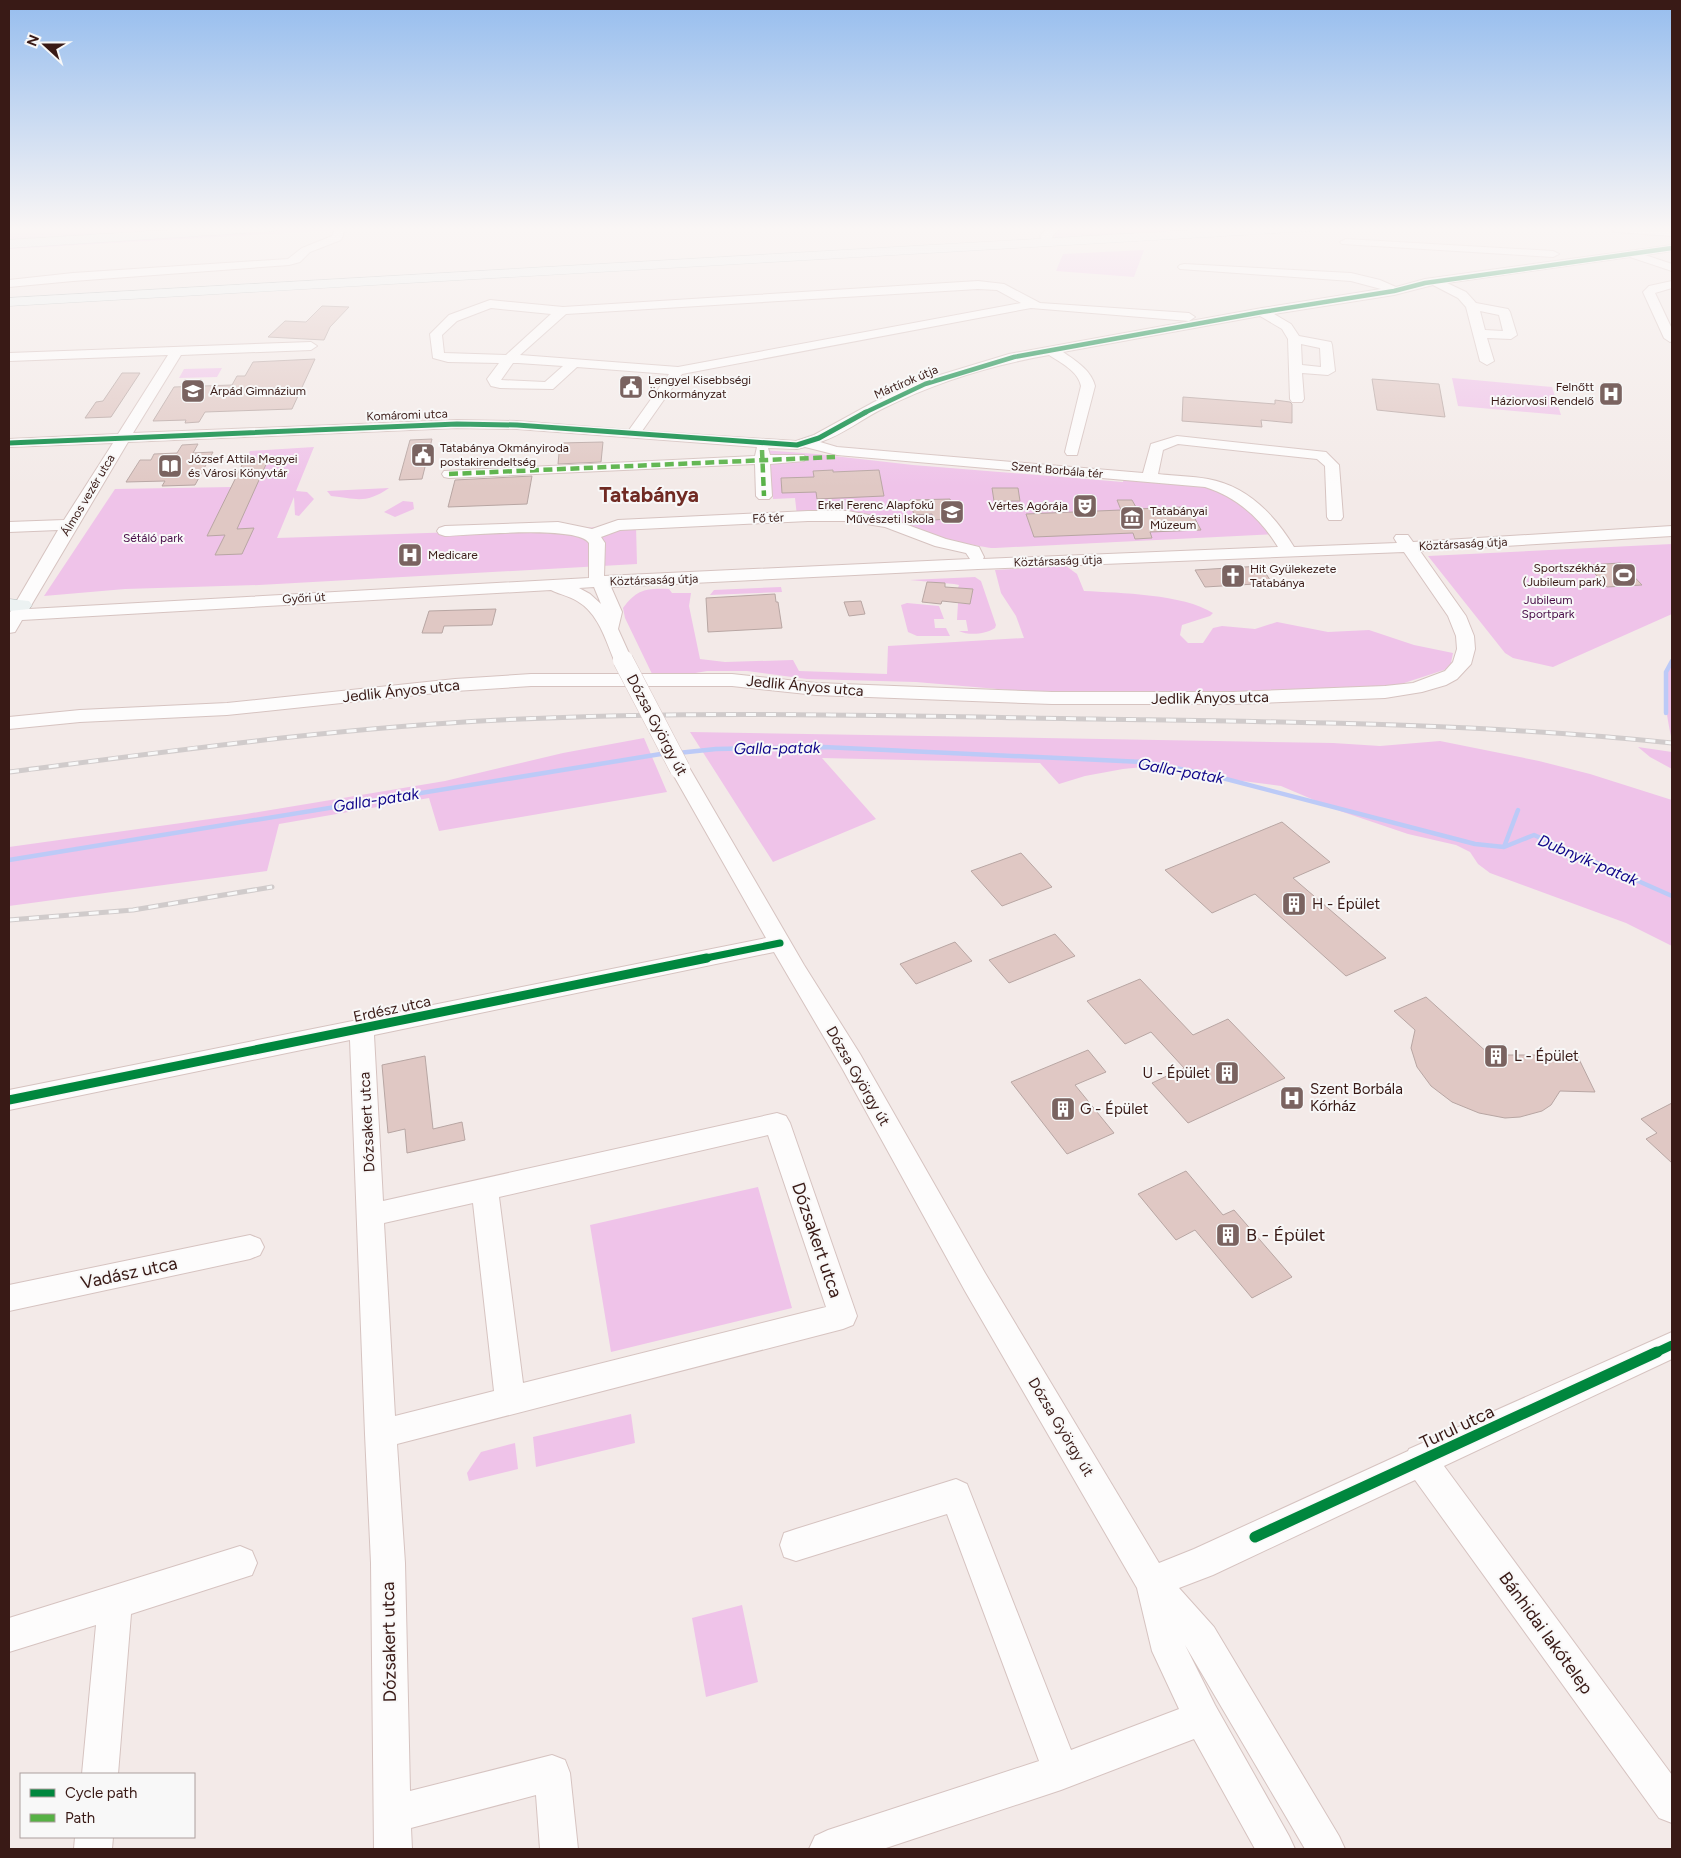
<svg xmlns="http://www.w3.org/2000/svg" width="1681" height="1858" font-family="Figtree,sans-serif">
<rect width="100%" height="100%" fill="#f3eae8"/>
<path fill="#efc3e9" d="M9 227H392L9 249Z
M1061 227H1247L1056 238 1052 231Z
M1144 250 1134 277 1056 271 1063 254Z
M222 368 217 377 179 378 184 369Z
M1452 378 1552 387 1561 415 1458 406Z
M314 447 296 491 307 492 314 499 299 516 295 515 294 497 277 538 636 526 637 564 259 585 125 589 44 596 115 489 232 487 250 451Z
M762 450 816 454 913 465 1123 482 1124 475 1219 487 1279 534 995 548C981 548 969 541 955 546L888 523 797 516 795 498 773 499V496H764Z
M389 488C366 504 357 499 331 496L327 491Z
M403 501 413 502 414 509 395 517 384 512Z
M1672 544V614L1553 667 1513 658 1505 653 1428 556Z
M1066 566 1077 574 1084 591C1120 593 1183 594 1213 613L1210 616 1182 625 1180 635 1188 643H1203L1213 628 1222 626 1255 629 1277 622 1328 632 1369 630 1414 645 1453 653 1450 668 1395 686 1210 694 1022 691 916 682 807 679 747 671H707L678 676H653L625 618 623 608C637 589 647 588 669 589L672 593H691L689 606 700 659 725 662 793 660 799 671 887 674 888 646 1024 638 1016 616 1001 593 995 570Z
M975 577 981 581 996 625 995 628C986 634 969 636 959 631H968L966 620H957L958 603 970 604 973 589 958 588 959 585 954 584 910 580Z
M781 587 782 592 710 595 714 590Z
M907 603 939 606 944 619H934L935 628H946L950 636H917L908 632 901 605Z
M1672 661V741C1668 722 1658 677 1672 661Z
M690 732 1333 743 1380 746 1440 741 1539 761 1590 774 1672 800V946L1626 923 1490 873 1478 864 1470 852 1456 845 1408 834 1340 811 1281 786 1195 775 1154 766 1123 769 1085 776 1059 784 1040 763 822 758 876 819 773 862Z
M644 738 667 792 439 831 429 798 279 824 267 871 9 906V847L246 814 445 781 563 753Z
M1638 747 1672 752V769L1650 757Z
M758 1187 792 1308 611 1352 590 1225Z
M631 1414 635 1443 536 1467 533 1437Z
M515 1443 518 1469 469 1481 467 1473 481 1452Z
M742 1605 758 1682 706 1697 692 1618Z"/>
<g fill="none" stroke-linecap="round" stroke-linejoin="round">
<path stroke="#bccaf7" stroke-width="4.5" d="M1666 713V672L1672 661
M678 753 716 749 823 747 1143 762 1207 774 1475 844 1504 847 1518 810
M1504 847 1534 835 1672 896
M9 860 667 753"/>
</g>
<path fill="#e0c8c4" stroke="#b8a6a3" d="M322 306 349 307 330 327 324 340 268 337 285 321 306 322Z
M315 359 292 409 205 412 199 422 185 423 186 420 153 421 174 387 232 385 237 376H245L253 362Z
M122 373H140L111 417 85 418 96 402 103 401Z
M1372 379 1439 384 1445 417 1377 410Z
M1183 397 1275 404V400L1290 402 1292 404V423L1261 420 1262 427 1182 421Z
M432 439 422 479 399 480 410 440Z
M603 442 601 462 558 464 560 443Z
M198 444 193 453 213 452 195 485 162 486 165 481 126 482 140 460H151L154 454 177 453 182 445Z
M268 460 237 529 254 528 242 554 215 555 225 535 207 536 244 461Z
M833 470V472L879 470 884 496 817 499 816 492 782 493 781 478 814 477 813 471Z
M532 476 527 504 448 507 455 480Z
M992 488H1018L1020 501H994Z
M950 499 952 505H957L962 518 934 520 932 514 914 515 910 500Z
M1117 500H1132L1137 509 1183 507 1188 516 1193 515 1201 530 1150 532 1152 538 1135 539 1133 533 1034 537 1026 514 1121 510Z
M1621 563 1642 585 1607 587 1587 565Z
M1261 566 1272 583 1205 587 1195 570Z
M927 582 945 583V587L973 589 970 604 942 601 941 604 922 602Z
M775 594 776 602H778L782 628 708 632 706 598Z
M861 601 865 614 849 616 844 602Z
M496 609 492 625 444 626 442 633H422L429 611Z
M1282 822 1330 862 1293 878 1386 958 1346 976 1255 894 1212 913 1165 870Z
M1021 853 1052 887 1002 906 971 871Z
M1055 934 1075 956 1009 983 989 960Z
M955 942 972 961 916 984 900 964Z
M1140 979 1193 1035 1228 1019 1285 1078 1188 1123 1152 1083 1184 1068 1151 1032 1125 1044 1087 1001Z
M1426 997 1490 1055H1577L1595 1092 1560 1091 1551 1105 1542 1111 1520 1117 1505 1118 1479 1113 1452 1102 1431 1086 1417 1067 1411 1048 1415 1030 1394 1011Z
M1088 1050 1106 1072 1075 1085 1114 1133 1067 1154 1011 1082Z
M425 1056 433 1129 462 1122 465 1140 407 1153 405 1129 388 1133 382 1065Z
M1672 1103V1163L1646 1139 1657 1133 1641 1119Z
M1186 1171 1223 1215 1234 1210 1292 1277 1252 1298 1195 1230 1176 1240 1138 1194Z"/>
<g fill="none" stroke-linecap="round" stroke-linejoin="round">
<defs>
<path id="minor" d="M336 227H346L341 240 310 252 300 262 289 265 73 281 9 287V280L73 273 288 259 302 248 332 236Z
M1049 227H1060L1052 237 1054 242 1048 245 1044 244 1040 236Z
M1611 227 1672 230V236L1617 232 1613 231Z
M1346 239 1553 251 1559 254 1553 257 1342 244 1340 242Z
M1672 245V251L1645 255 1672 264V271L1630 257 1447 283 1466 292 1476 303 1508 309 1510 312 1517 335 1511 339 1487 338 1494 361 1487 365 1480 361 1466 307 1458 298 1433 285 1394 295 1274 314 1291 324 1299 336 1331 342 1332 345 1335 371 1328 375 1302 373 1304 399 1302 402H1292L1290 399 1288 339 1282 329 1260 316 1063 352C1076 361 1091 370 1095 386L1077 455H1067L1065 452 1081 386C1078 371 1061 363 1049 355 992 365 936 382 884 408 863 418 843 435 820 442L837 447 1143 473 1151 444 1177 436 1326 452 1339 465 1343 517 1341 520H1329L1327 517 1325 466 1317 459 1178 444 1163 450 1158 474C1175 476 1192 476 1208 479 1247 486 1274 514 1294 547L1397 543 1394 538 1396 535H1408L1413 542 1672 526V536L1420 551 1466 616 1474 636 1475 649 1471 664 1457 679 1446 685 1422 692 1385 698 1233 704H1052L816 695 732 686H531L455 691 227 715 80 722 9 729V717L80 710 227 703 455 679 531 674H732L816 683 1052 692H1233L1385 686 1413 683 1445 671 1453 662 1457 649 1456 636 1448 616 1404 552 978 569 611 587 622 612 618 629 632 660 629 664 623 665 617 664 614 660C605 638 598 613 577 601 569 596 559 594 551 590L22 620 15 632 9 633V614L58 530 9 532V522L64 520 113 443 9 447V439L118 434 168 355 9 361V353L311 342 317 346 311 350 181 355 133 433 457 420 517 421 629 430 669 374 577 367 553 389 500 388 491 386 487 379 499 363 448 362 433 358 430 334 449 315 490 300 563 307 978 281 1004 284 1040 303 1189 313 1195 317 1189 321 1031 308 682 374 642 431 796 441 814 435 874 402 920 381 1009 354 1262 308 1381 289 1351 281 1180 269 1178 267 1180 265 1184 264 1351 273 1380 280 1396 287 1425 279ZM978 289 997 290 1021 303 678 367 520 355 566 314ZM491 308 551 314 506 355 444 353 442 335 457 321ZM1480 311 1499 315 1503 331 1485 330ZM1301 344 1320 348 1321 367 1302 365ZM513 363H518L563 366 545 382 501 380ZM457 428 517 429 757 447 755 456 444 471 442 474 444 477 449 478 755 464 756 496 759 499H769L772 496 770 464 804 461 806 458 804 455H770L768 448 797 449 805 447 837 455 1205 487C1237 497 1261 519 1278 547L983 559 984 557 979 547 946 539 894 520 848 511H808L618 520 592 529 558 522 445 526 439 528 437 531 439 534 445 536C470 535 578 525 589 543V578L29 609 128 442ZM808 521H848L885 527 935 546 966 553 970 559 604 576 605 543 601 537 620 530ZM594 587 601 604 590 594 579 588Z
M1672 281V288L1655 293 1672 329V341L1670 342 1664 338 1643 292 1649 286Z
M680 763 687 765 690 769 804 965 860 1054 985 1273 1159 1563 1194 1549 1408 1451 1409 1449 1672 1332V1359L1444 1466 1672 1775V1823L1659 1818 1415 1480 1213 1575 1179 1588 1214 1627 1339 1836 1345 1849H1305L1185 1645 1215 1705 1289 1836 1295 1849H1255L1194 1739 1061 1790 883 1849H809L815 1836 828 1830 1039 1761 947 1514 796 1561 784 1557 780 1545 784 1533 796 1529 956 1479 967 1484 1071 1750 1179 1709 1152 1651 1137 1588 965 1291 842 1068 774 952 374 1035 383 1201 777 1113 786 1116 790 1123 857 1316 853 1325 843 1329 397 1444 405 1563 410 1791 552 1755 565 1760 570 1773 578 1849H540L536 1795 411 1828 412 1849H374L371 1563 365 1434 350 1040 9 1110V1090L766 938 670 769 673 765ZM768 1135 826 1307 523 1383 499 1197ZM473 1203 494 1391 395 1416 384 1223Z
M250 1235 260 1239 264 1247 260 1255 250 1259 9 1311V1285Z
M240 1546 252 1551 257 1563 252 1575 131 1614 118 1774H82L96 1625 9 1652V1618Z
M75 1837H113L112 1849H74Z"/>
<path id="major" d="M1246 227H1317L1310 231 9 306V298Z
M9 599 29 601 32 605 29 609 9 611Z"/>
<path id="highway" d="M217 227H282L275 231 9 248V240Z"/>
</defs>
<use href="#minor" stroke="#d6c3c0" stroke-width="2"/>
<use href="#major" stroke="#b3b9b9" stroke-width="1"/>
<use href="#highway" stroke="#b3b9b9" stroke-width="1"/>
<use href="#minor" fill="#fdfcfc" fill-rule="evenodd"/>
<use href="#major" fill="#ecf2f2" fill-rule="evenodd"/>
<use href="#highway" fill="#e0ebec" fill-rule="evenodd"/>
<defs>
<path id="rail" d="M9 772C172 751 336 728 500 720 698 710 897 716 1095 719 1288 722 1480 723 1672 743
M9 920 133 910 272 887"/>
</defs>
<use href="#rail" stroke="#d0cbcb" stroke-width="5"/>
<use href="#rail" stroke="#f8f8f8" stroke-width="3" stroke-dasharray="10" stroke-linecap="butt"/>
<defs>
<path id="minor-bridge" d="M623 660 680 769"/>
</defs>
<use href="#minor-bridge" stroke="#d6c3c0" stroke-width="21" stroke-linecap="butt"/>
<use href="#minor-bridge" stroke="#fdfcfc" stroke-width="20"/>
<path stroke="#56b145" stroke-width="4.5" stroke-dasharray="9 4.5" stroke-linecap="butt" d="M762 450 764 496
M449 474 835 457"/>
<defs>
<path id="cycleway-far4" d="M864 413 925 384 1014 357 1262 312 1394 291 1425 283 1672 248"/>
<path id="cycleway-far3" d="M9 443 457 424 517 425 797 445 819 438 866 412"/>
<path id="cycleway-far2" d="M701 959 780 943"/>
<path id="cycleway-far1" d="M9 1100 707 958
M1655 1353 1672 1345"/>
<path id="cycleway" d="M1255 1537 1657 1352"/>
</defs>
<use href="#cycleway-far4" stroke="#f8f8f8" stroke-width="6"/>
<use href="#cycleway-far3" stroke="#f8f8f8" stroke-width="8"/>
<use href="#cycleway-far2" stroke="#f8f8f8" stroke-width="10"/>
<use href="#cycleway-far1" stroke="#f8f8f8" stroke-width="12"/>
<use href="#cycleway" stroke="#f8f8f8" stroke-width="14"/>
<use href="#cycleway-far4" stroke="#00873e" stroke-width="4.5"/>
<use href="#cycleway-far3" stroke="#00873e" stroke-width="5"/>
<use href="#cycleway-far2" stroke="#00873e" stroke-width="7"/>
<use href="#cycleway-far1" stroke="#00873e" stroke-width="9"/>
<use href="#cycleway" stroke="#00873e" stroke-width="11"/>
</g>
<linearGradient id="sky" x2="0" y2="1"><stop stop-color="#96bdee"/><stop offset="0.47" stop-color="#faf6f5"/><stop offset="1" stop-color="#faf6f5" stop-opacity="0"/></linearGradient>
<rect width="1681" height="487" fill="url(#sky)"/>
<defs>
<symbol id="civic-square" viewBox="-11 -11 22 22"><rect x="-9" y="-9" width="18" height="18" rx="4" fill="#7a6360" stroke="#f8f8f8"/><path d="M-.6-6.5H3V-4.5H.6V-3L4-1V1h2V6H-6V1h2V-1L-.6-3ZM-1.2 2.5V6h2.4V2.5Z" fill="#fff"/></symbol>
<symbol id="school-square" viewBox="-11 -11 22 22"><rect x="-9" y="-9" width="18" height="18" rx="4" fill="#7a6360" stroke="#f8f8f8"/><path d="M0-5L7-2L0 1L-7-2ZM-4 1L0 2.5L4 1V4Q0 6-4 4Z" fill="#fff"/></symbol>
<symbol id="hospital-square" viewBox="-11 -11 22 22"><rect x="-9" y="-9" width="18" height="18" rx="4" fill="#7a6360" stroke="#f8f8f8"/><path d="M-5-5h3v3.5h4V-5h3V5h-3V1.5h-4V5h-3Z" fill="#fff"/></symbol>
<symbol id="library-square" viewBox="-11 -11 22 22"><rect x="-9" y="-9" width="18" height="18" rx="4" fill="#7a6360" stroke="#f8f8f8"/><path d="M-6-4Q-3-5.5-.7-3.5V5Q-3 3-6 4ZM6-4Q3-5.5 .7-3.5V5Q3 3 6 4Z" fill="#fff"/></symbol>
<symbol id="theatre-square" viewBox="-11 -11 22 22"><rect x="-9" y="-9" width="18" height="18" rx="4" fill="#7a6360" stroke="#f8f8f8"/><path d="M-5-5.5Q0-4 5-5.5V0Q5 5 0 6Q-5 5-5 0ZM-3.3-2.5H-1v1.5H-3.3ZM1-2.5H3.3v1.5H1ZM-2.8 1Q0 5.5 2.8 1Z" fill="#fff"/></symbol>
<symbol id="museum-square" viewBox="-11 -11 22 22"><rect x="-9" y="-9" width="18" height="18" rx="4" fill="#7a6360" stroke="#f8f8f8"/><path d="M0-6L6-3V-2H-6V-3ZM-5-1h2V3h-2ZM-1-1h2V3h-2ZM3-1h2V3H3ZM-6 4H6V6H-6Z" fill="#fff"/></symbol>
<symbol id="stadium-square" viewBox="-11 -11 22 22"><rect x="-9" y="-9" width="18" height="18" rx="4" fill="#7a6360" stroke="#f8f8f8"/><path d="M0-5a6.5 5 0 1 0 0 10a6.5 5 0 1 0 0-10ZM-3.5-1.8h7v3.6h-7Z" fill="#fff"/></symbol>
<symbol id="church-square" viewBox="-11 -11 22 22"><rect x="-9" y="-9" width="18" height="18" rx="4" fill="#7a6360" stroke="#f8f8f8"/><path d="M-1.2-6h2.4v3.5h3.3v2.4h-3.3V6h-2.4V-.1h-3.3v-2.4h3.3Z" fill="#fff"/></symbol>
<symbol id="building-square" viewBox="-11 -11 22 22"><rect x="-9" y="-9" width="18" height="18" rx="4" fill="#7a6360" stroke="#f8f8f8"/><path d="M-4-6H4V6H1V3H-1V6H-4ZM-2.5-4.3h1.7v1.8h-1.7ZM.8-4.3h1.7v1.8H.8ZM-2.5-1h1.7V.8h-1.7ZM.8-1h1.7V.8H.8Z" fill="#fff"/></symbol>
</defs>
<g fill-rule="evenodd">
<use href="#civic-square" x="617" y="373" width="28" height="28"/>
<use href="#school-square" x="179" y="377" width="28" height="28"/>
<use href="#hospital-square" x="1597" y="380" width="28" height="28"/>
<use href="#civic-square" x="409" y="441" width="28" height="28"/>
<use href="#library-square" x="156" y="452" width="28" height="28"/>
<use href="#theatre-square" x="1071" y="492" width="28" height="28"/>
<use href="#school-square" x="938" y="498" width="28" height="28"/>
<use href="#museum-square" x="1118" y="504" width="28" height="28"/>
<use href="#hospital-square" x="396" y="541" width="28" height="28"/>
<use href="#stadium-square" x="1610" y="561" width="28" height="28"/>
<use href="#church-square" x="1219" y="562" width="28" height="28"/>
<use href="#building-square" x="1280" y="890" width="28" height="28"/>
<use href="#building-square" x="1482" y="1042" width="28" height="28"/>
<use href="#building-square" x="1213" y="1059" width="28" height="28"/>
<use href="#hospital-square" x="1278" y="1084" width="28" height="28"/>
<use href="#building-square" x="1049" y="1095" width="28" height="28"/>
<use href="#building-square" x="1214" y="1221" width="28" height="28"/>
</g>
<g text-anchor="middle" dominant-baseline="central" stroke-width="4" stroke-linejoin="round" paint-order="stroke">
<g font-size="12" fill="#391a16" stroke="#f8f8f8" text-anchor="start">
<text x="648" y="380">Lengyel Kisebbségi<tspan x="648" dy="14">Önkormányzat</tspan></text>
<text x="1594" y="387" text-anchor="end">Felnőtt<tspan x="1594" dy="14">Háziorvosi Rendelő</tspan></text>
<text x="210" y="391">Árpád Gimnázium</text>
<text x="440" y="448">Tatabánya Okmányiroda<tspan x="440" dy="14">postakirendeltség</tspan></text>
<text x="188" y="459">József Attila Megyei<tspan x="188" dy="14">és Városi Könyvtár</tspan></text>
<text x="934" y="505" text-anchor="end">Erkel Ferenc Alapfokú<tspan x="934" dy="14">Művészeti Iskola</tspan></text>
<text x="1068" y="506" text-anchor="end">Vértes Agórája</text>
<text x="1150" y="511">Tatabányai<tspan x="1150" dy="14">Múzeum</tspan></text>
<text x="428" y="555">Medicare</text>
<text x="1606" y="568" text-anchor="end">Sportszékház<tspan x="1606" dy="14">(Jubileum park)</tspan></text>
<text x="1250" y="569">Hit Gyülekezete<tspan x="1250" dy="14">Tatabánya</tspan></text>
</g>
<g font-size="12" fill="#391a16" stroke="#f8f8f8">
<text transform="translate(906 382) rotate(-23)">Mártírok útja</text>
<text transform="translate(407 415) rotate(-2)">Komáromi utca</text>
<text transform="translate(1057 470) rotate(5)">Szent Borbála tér</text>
<text transform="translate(88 495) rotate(-59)">Álmos vezér utca</text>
<text transform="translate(768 518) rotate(-3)">Fő tér</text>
<text transform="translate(1463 544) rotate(-3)">Köztársaság útja</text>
<text transform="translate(1058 561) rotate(-2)">Köztársaság útja</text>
<text transform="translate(654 580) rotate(-2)">Köztársaság útja</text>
<text transform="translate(304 598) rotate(-3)">Győri út</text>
</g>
<g font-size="12" fill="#470c47" stroke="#f8f8f8">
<text x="153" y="538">Sétáló park</text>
<text x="1548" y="600">Jubileum<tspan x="1548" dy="14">Sportpark</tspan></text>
</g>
<g font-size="15" fill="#391a16" stroke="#f8f8f8">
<text transform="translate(805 686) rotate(5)">Jedlik Ányos utca</text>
<text transform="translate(401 691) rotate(-6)">Jedlik Ányos utca</text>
<text transform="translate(1210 698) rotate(-1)">Jedlik Ányos utca</text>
<text transform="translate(657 725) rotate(62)">Dózsa György út</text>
<text transform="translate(392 1009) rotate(-12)">Erdész utca</text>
<text transform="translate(858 1076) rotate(60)">Dózsa György út</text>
<text transform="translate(367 1122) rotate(-93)">Dózsakert utca</text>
<text transform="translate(1061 1427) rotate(59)">Dózsa György út</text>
</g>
<g font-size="15" fill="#391a16" stroke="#f8f8f8" text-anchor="start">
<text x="1312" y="904">H - Épület</text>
<text x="1514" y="1056">L - Épület</text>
<text x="1210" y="1073" text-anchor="end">U - Épület</text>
<text x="1310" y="1089">Szent Borbála<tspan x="1310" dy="17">Kórház</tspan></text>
<text x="1080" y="1109">G - Épület</text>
</g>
<g font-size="16" font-style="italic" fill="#10068a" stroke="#f8f8f8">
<text transform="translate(777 748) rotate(-1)">Galla-patak</text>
<text transform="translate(1181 771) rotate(10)">Galla-patak</text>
<text transform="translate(376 800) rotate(-9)">Galla-patak</text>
<text transform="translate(1588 860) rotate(23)">Dubnyik-patak</text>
</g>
<g font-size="18" fill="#391a16" stroke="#f8f8f8" text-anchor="start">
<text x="1246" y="1235">B - Épület</text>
</g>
<g font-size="18" fill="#391a16" stroke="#f8f8f8">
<text transform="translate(817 1240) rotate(71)">Dózsakert utca</text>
<text transform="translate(129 1273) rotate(-12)">Vadász utca</text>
<text transform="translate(1457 1427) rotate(-25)">Turul utca</text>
<text transform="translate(1546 1633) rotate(54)">Bánhidai lakótelep</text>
<text transform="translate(389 1642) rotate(-91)">Dózsakert utca</text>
</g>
<g font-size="21" font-weight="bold" fill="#702a23" stroke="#f8f8f8">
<text x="649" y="494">Tatabánya</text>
</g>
</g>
<rect width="1681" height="1858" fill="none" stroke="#391a16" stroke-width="20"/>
<rect x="20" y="1773" width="175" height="65" fill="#f8f8f8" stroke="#ac9f9e"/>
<rect x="30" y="1789" width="25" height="8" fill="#00873e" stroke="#ac9f9e"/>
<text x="65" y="1798" font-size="15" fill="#391a16">Cycle path</text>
<rect x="30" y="1814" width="25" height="8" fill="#56b145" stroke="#ac9f9e"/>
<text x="65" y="1823" font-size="15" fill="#391a16">Path</text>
<g transform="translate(45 45) rotate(291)" stroke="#f8f8f8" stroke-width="4" paint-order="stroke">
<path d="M0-4L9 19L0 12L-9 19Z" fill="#391a16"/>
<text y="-8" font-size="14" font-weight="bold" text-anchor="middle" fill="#391a16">N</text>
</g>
</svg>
